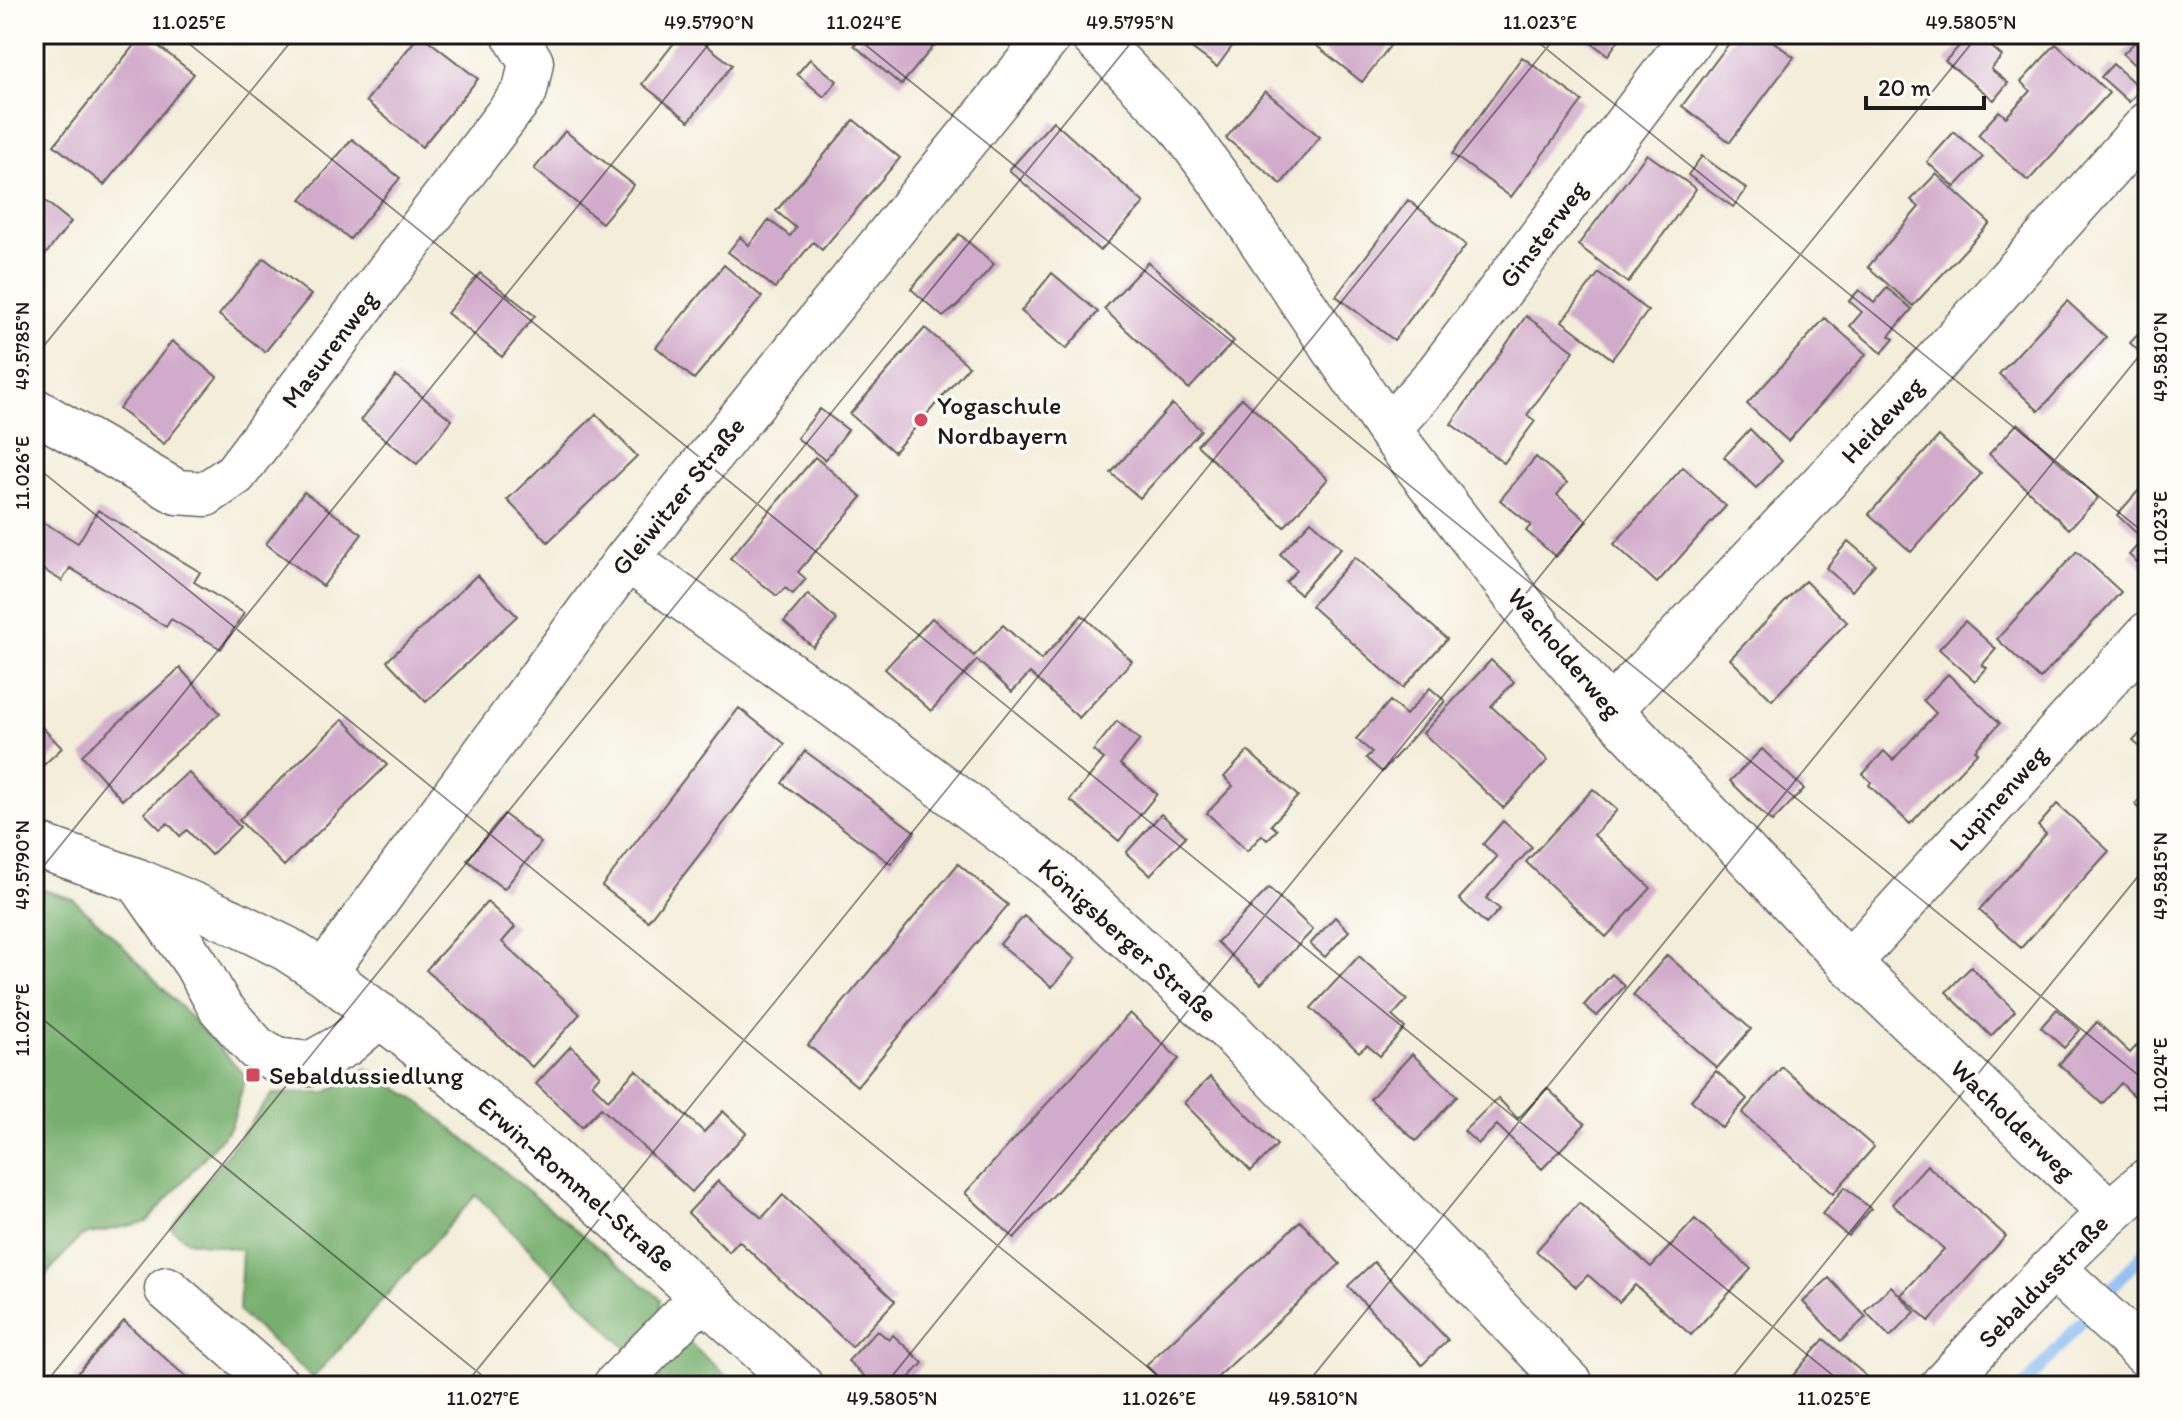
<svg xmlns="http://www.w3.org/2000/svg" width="2182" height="1420" font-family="Itim,sans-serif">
<rect width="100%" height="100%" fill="#fdfcf7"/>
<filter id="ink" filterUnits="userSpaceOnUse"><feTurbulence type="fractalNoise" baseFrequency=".0125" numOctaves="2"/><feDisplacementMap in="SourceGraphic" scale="16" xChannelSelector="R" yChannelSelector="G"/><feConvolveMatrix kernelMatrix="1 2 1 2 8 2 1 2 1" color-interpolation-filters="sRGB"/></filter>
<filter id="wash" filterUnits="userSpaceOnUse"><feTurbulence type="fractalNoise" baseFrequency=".006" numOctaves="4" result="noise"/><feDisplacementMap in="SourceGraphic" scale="32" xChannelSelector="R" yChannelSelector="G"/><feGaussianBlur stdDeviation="1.8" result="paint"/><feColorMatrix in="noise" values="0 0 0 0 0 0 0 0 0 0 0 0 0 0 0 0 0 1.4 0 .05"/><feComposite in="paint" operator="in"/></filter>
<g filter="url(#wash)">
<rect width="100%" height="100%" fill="#f3edd9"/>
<path fill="#77b06e" stroke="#4a6645" stroke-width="2" d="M34 887 73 899 118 941 246 1076 231 1127 147 1222 81 1236 34 1288Z
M367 1068 422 1104 661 1299 660 1316 627 1349 476 1195 313 1378 239 1312 242 1250 188 1241 171 1228 272 1094 325 1093Z
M687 1341 738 1386H653Z"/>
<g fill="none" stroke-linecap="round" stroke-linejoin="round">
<path stroke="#84b9f3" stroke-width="12" d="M2024 1386 2148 1248"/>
</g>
<g id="blocks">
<path fill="#d1abcb" d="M143 34 194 74 104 185 54 145Z
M420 34 478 79 422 147 366 101Z
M681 34H692L732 65 689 121 642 84Z
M863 34H944L901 85 854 45Z
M1173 34H1241L1217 67Z
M1302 34H1375L1390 46 1362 82Z
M1579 34H1623L1608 55Z
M1736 34H1763L1794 57 1730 142 1682 106Z
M1971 34H1977L2002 56 1991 69 2008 83 1994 100 1945 61Z
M2137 40 2148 50V78L2123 54Z
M2056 44 2109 93 2028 181 1978 135 1999 111 2006 117 2030 91 2021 82Z
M1522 57 1582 101 1511 197 1452 154Z
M810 59 837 81 824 97 797 74Z
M2113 64 2141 89 2129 102 2101 77Z
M1265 91 1320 137 1281 184 1226 138Z
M854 120 900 158 822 250 813 242 775 288 728 252 740 237 749 245 769 220 790 236 796 228 776 211Z
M1053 121 1144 203 1100 251 1009 170Z
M565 131 634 185 602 223 534 169Z
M1954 132 1983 157 1955 187 1927 162Z
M352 139 400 178 350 239 301 199Z
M1647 154 1696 189 1628 283 1578 245Z
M1702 156 1747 189 1733 207 1688 175Z
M1936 174 1990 223 1913 306 1868 267 1919 207 1911 200Z
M34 192 71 222 34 269Z
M1408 200 1466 245 1394 340 1336 296Z
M959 234 994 264 959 304 943 317 911 289Z
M264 258 311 295 265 352 219 315Z
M1148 262 1234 341 1189 389 1104 309Z
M724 265 762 297 694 379 656 347Z
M480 273 535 316 502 357 447 313Z
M1052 273 1098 312 1066 349 1021 311Z
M1599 273 1648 311 1612 359 1562 321Z
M1887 288 1912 309 1889 336 1894 339 1882 353 1850 326 1862 312 1849 301 1859 290 1874 303Z
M2067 301 2106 337 2039 411 1999 374Z
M1526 316 1574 351 1527 415 1535 421 1504 463 1451 424Z
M1825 318 1866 354 1788 441 1747 404Z
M925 328 969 366 894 452 850 414Z
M2143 329 2148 333V360L2130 343Z
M172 341 217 377 164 444 119 409Z
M396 376 452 420 417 464 361 420Z
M1242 398 1328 479 1284 527 1197 445Z
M1172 404 1201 430 1140 498 1111 473Z
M820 409 848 430 825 460 797 438Z
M596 414 637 456 548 542 507 500Z
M2018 423 2098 498 2069 529 1989 454Z
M1750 429 1782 461 1756 488 1724 457Z
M1939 436 1981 474 1911 552 1869 514Z
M815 457 862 497 798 572 806 579 793 594 785 588 777 596 730 558Z
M1536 457 1567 483 1557 495 1587 521 1556 557 1526 531 1531 525 1500 500Z
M1683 467 1726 506 1657 583 1614 544Z
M2148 480V572L2129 555 2143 539 2117 515Z
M304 492 362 534 323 586 266 544Z
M98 510 200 572 194 582 244 613 221 649 171 619 166 627 70 568 62 581 34 564V517L78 543Z
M1311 521 1341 548 1300 594 1286 582 1297 570 1280 554Z
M1848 541 1875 564 1852 591 1826 568Z
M2077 551 2121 592 2040 679 1997 639Z
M1355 557 1447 639 1403 688 1311 606Z
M477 575 517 616 426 702 387 661Z
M1805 581 1847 622 1772 700 1730 659Z
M808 594 837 620 813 647 784 622Z
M1082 615 1132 661 1079 718 1030 673 1012 692 977 660 931 711 885 669 932 618 974 656 1003 625 1041 660Z
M1965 621 1996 649 1982 665 1987 668 1975 681 1939 649Z
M1491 660 1514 682 1491 706 1548 760 1503 808 1423 733Z
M180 668 220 713 122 800 82 755Z
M1948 674 2000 723 1975 750 1978 752 1910 824 1869 785 1871 782 1863 774 1884 751 1893 760 1936 713 1923 700Z
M1430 688 1445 701 1382 772 1366 758 1372 752 1356 739 1390 701 1406 715Z
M739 708 785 744 648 921 602 886Z
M343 719 387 765 284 866 239 820Z
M36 721 62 748 34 774V722Z
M1117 721 1140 740 1120 764 1157 794 1119 841 1070 800 1104 759 1093 751Z
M2148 725V754L2133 741Z
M1762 749 1804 789 1772 822 1730 781Z
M805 751 915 832 891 864 782 783Z
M1248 751 1298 796 1271 825 1277 830 1267 840 1262 835 1247 851 1207 813 1233 786 1224 777Z
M188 772 240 827 211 855 187 830 180 836 168 823 160 829 144 813Z
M1593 789 1617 810 1594 835 1651 888 1606 937 1526 862Z
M2148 791V816L2135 804Z
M2057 804 2109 851 2021 948 1979 910 2046 834 2038 826Z
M504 814 541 843 504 889 467 860Z
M1161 814 1186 836 1150 875 1126 853Z
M1503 821 1532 847 1486 898 1500 909 1486 924 1459 899 1497 857 1483 844Z
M958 864 1008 905 857 1086 808 1045Z
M1269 888 1313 930 1261 984 1217 942Z
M487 902 515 927 502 942 580 1014 532 1067 426 970Z
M1024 916 1075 959 1052 987 1000 944Z
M1335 917 1349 931 1325 957 1310 944Z
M1667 955 1751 1029 1717 1068 1633 995Z
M1359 956 1407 1000 1392 1016 1405 1028 1380 1056 1367 1045 1359 1052 1311 1008Z
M1971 967 2015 1011 1991 1036 1946 992Z
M1612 974 1625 986 1597 1016 1584 1005Z
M2057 1009 2080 1030 2064 1048 2041 1027Z
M1130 1013 1179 1059 1014 1238 965 1193Z
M2097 1022 2130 1053 2141 1041 2148 1048V1081L2134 1096 2121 1083 2102 1104 2059 1064Z
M571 1046 600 1075 592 1084 608 1100 636 1070 704 1132 723 1111 746 1133 692 1192 601 1108 582 1127 536 1084Z
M1412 1054 1457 1096 1416 1141 1370 1099Z
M1782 1067 1874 1147 1833 1194 1742 1113Z
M1716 1071 1747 1099 1722 1128 1691 1100Z
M1210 1077 1277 1145 1251 1171 1184 1103Z
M1547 1088 1585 1124 1542 1169 1497 1125 1478 1144 1464 1131 1498 1098 1518 1119Z
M1927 1165 2006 1236 1929 1321 1901 1295 1944 1249 1892 1204Z
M718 1181 762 1218 783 1195 895 1301 852 1347 739 1241 729 1252 688 1213Z
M1845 1187 1871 1209 1848 1236 1822 1214Z
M1579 1203 1651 1267 1695 1219 1751 1269 1691 1335 1635 1285 1619 1302 1588 1275 1576 1287 1536 1251Z
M1300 1221 1340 1264 1208 1386H1166L1146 1365Z
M1374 1262 1448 1340 1422 1365 1348 1286Z
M1829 1278 1866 1317 1841 1341 1803 1302Z
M1891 1286 1915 1312 1890 1337 1865 1311Z
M124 1321 196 1386H66Z
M877 1330 889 1340 893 1335 923 1363 902 1386H875L848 1361Z
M1824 1339 1872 1381 1867 1386H1784Z"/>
</g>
</g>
<g filter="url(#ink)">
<use href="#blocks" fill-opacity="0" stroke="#67655e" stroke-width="2"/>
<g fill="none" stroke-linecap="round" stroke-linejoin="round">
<defs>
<path id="minor" d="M1091 34 1179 125 1224 186 1388 429 1544 633 1610 710 1849 963 2109 1212
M34 410 177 492 206 494 235 474 525 91 531 62 514 34
M1388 429 1438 373 1694 34
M627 559 832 704 1052 869 1230 1031 1572 1386
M1610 710 1907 394 2148 124
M34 844 138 881 231 921 287 949 324 973 405 1035 536 1145 801 1386
M138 881 196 964 220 1007 256 1048 276 1060 310 1064 346 1044 380 1015
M1849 963 2148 634
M324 973 627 559 1051 34
M2053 1268 2148 1356
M167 1289 278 1386
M615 1386 703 1296
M1942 1386C2008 1315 2073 1242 2148 1180"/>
</defs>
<use href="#minor" stroke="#67655e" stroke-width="47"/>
<use href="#minor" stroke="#fff" stroke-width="44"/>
</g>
</g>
<path fill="none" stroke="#1c1c1c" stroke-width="2" stroke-opacity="0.45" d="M177 34 1846 1386M852 34 2148 1083M1528 34 2148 536M34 358 297 34M34 465 1171 1386M34 878 717 34M34 1012 495 1386M43 1386 1138 34M464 1386 1558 34M884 1386 1979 34M1305 1386 2148 345M1725 1386 2148 864M2146 1386 2148 1383"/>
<g fill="#d1495b" stroke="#fdfcf7" stroke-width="3">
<circle cx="921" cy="420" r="8"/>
<rect x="245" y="1067" width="16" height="16" rx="4"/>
</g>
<g text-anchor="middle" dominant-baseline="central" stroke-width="7" stroke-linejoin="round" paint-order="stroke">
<g font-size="26" fill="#1c1c1c" stroke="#fdfcf7">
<text transform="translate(1543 234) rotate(-53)">Ginsterweg</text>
<text transform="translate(329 349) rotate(-53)">Masurenweg</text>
<text transform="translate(1882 420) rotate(-47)">Heideweg</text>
<text transform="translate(678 496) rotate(-51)">Gleiwitzer Straße</text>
<text transform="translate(1565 653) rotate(50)">Wacholderweg</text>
<text transform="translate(1998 798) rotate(-48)">Lupinenweg</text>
<text transform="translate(1128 940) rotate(42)">Königsberger Straße</text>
<text transform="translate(2013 1120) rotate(44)">Wacholderweg</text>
<text transform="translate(577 1184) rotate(41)">Erwin-Rommel-Straße</text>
<text transform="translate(2043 1281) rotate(-46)">Sebaldusstraße</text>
</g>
<g font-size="26" fill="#1c1c1c" stroke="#fdfcf7" text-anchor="start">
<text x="937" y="405">Yogaschule<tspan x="937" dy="30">Nordbayern</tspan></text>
<text x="269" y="1075">Sebaldussiedlung</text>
</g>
</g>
<rect width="2182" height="1420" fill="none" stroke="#fdfcf7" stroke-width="88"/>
<path d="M1866 96v12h118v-12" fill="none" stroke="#1c1c1c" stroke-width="4"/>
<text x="1878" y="96" font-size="24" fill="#1c1c1c" stroke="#fdfcf7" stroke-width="6" paint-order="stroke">20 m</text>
<rect x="44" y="44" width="2094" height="1332" fill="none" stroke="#1c1c1c" stroke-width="3"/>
<g font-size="20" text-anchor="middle" fill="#1c1c1c">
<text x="189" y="29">11.025°E</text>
<text x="709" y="29">49.5790°N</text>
<text x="864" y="29">11.024°E</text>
<text x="1130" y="29">49.5795°N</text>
<text x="1540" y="29">11.023°E</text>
<text x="1971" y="29">49.5805°N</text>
<text transform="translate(22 346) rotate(-90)" y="7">49.5785°N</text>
<text transform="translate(2160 357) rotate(-90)" y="7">49.5810°N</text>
<text transform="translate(22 473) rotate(-90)" y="7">11.026°E</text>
<text transform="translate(2160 528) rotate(-90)" y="7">11.023°E</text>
<text transform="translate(22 865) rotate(-90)" y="7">49.5790°N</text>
<text transform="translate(2160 876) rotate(-90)" y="7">49.5815°N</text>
<text transform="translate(22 1020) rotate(-90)" y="7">11.027°E</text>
<text transform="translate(2160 1075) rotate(-90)" y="7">11.024°E</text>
<text x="483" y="1405">11.027°E</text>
<text x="892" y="1405">49.5805°N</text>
<text x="1159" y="1405">11.026°E</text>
<text x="1313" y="1405">49.5810°N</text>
<text x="1834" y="1405">11.025°E</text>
</g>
</svg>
